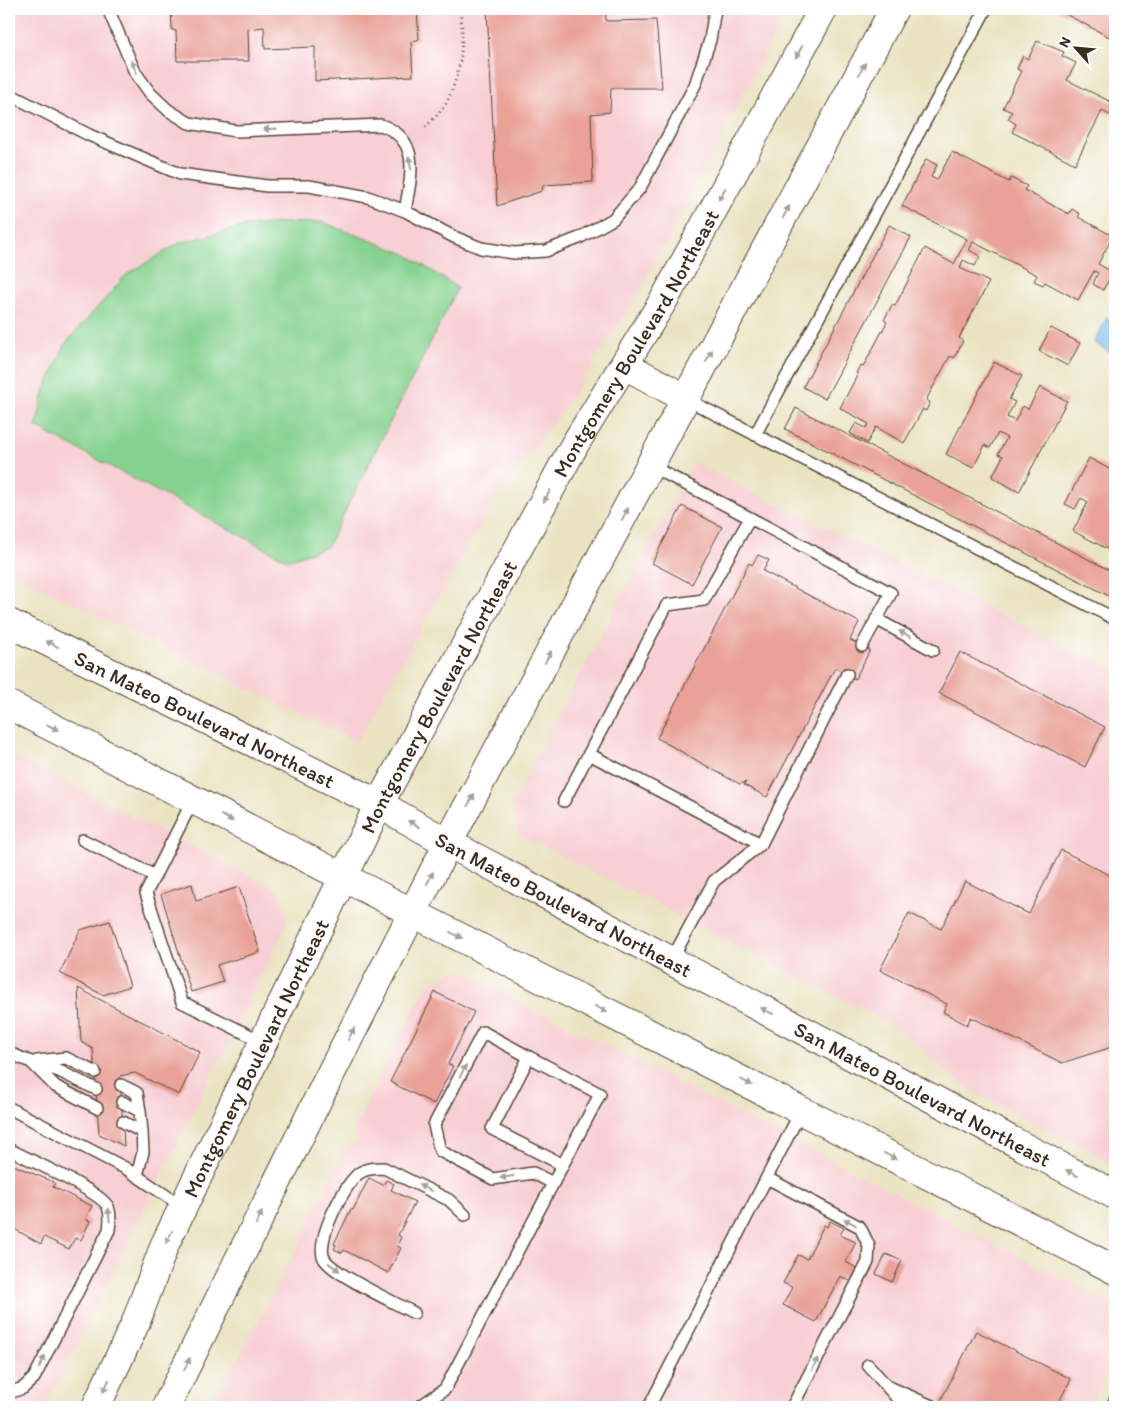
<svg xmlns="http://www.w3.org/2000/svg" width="1124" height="1416" font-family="Itim,sans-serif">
<rect width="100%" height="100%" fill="#fff"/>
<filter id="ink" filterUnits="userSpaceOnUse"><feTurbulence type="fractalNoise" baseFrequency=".02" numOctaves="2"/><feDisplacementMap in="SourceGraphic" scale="10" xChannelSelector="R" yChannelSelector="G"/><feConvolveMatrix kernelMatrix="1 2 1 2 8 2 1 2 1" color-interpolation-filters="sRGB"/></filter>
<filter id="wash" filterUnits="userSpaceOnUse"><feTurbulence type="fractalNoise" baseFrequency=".0096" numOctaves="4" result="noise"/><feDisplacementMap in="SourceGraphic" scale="20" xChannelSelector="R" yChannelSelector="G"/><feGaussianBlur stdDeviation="1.12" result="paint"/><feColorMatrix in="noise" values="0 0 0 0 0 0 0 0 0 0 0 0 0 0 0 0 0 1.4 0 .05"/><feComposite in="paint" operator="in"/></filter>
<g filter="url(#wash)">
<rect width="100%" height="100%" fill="#eae3c2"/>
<path fill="#f7cfd4" d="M9 9H788L638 293 559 416 496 496 357 742 9 572Z
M693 462 1115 671V1164L981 1096 943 1069 903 1033 880 1019 519 834 511 804Z
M9 754 276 889 284 905 287 925 45 1407H9Z
M457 970 1115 1305V1357L1090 1407H212L293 1256 345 1148 358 1141 353 1130 426 986Z"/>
<path fill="#85d290" stroke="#607e57" d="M322 222 406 254 458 288 327 547 287 560 36 427 44 392 66 343 126 275 179 243 246 226 280 223Z"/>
<path fill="#71b5e7" stroke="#567082" d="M1107 317 1115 323V355L1094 343Z"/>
<g id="blocks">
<path fill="#e9a198" d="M171 9H417L419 39 411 42 413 76 315 81V47L265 49 264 27 248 29 249 61H177L176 31 172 30Z
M487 9H605L606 21 656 20 662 88H611L610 112 591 114 593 182 543 185 542 191 497 206Z
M1056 9H1108L1115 12V40Z
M1037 41 1064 52 1062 56 1076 63 1067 80 1115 104 1110 115 1102 111 1075 164 1012 132 1016 124 1008 119 1012 112 1003 108 1021 71 1017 69 1023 56 1028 59Z
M952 152 1009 182 1011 178 1027 186 1024 190 1069 214 1072 209 1080 214 1078 217 1113 236 1098 264 1113 272 1103 290 1093 284 1098 273 1094 271 1078 300 1045 282 1043 285 1034 281 1037 275 973 242 969 250 980 256 975 266 963 260 960 268 989 282 959 338 963 341 954 358 950 356 926 400 930 402 926 411 923 409 904 443 876 427 867 443 850 433 856 423 866 428 869 424 840 408 858 374 856 373 860 366 863 367 887 322 884 320 892 305 895 306 925 248 954 264 967 239 902 206 926 159 937 165 931 177 937 180Z
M889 225 911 237 825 399 803 387Z
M1051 328 1080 343 1068 366 1039 351Z
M994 362 1022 376 1009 399 1015 402 1007 417 1015 421 1023 406 1028 409 1040 387 1067 401 1019 492 992 477 1003 456 998 454 1007 438 998 433 990 448 985 445 973 468 946 454Z
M796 408 1115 573V599L785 429Z
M1089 458 1115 472V553L1073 531 1088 502 1081 498 1075 509 1065 504Z
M682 506 722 527 692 584 652 563Z
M758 555 769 560 763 571 859 622 850 640 870 650 855 679 835 668 767 797 744 785 746 782 740 784 728 778 657 738 749 563 752 565Z
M960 652 1105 727 1085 767 939 693Z
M1061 850 1115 878V1046L1062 1063 971 1017 967 1025 943 1012 947 1004 880 970 909 913 941 929 965 881 1029 914Z
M192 884 196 901 239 887 260 952 217 965 223 982 191 992 161 894Z
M110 921 130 986 103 995 60 973 80 930Z
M78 988 200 1052 179 1095 135 1073 120 1076 124 1146 99 1134 93 1049 81 1042Z
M435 992 474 1012 448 1064 453 1066 434 1104 390 1082Z
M9 1163 55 1183 53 1187 92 1206 85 1219 90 1221 81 1240 75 1238 69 1249 44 1237 41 1244 9 1226Z
M369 1178 383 1185 386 1180 394 1184 391 1190 415 1202 398 1235 401 1237 397 1246 401 1248 388 1273 344 1250 342 1253 334 1249 336 1245 334 1244 351 1209 353 1210Z
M830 1221 844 1228 840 1235 856 1242 846 1262 858 1269 852 1282 840 1276 816 1322 783 1305 792 1287 783 1283 798 1255 807 1259 824 1225 827 1227Z
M886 1254 902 1261 892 1282 876 1274Z
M976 1331 1071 1379 1056 1407H951L940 1402Z"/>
</g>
</g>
<g filter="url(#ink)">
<use href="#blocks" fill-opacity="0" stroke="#554637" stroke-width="1"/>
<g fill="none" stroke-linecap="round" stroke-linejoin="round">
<defs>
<path id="service" d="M108 9 135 72 150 93 168 110 189 123 236 131 381 125C422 140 411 176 405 211
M9 94 89 135 180 174 267 186H309L368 197 405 211 454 237 481 248 514 253 546 251 579 238 613 219 640 188 695 85 710 40 715 9
M686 399 1115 619
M755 435 986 9
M651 466 750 518
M876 619 933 650
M589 754 761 844
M193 800 146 893 182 1002 263 1042
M564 801 667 605 704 600 750 518 891 593 862 646
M83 840 155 876
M671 961 714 881 761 844 847 674
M9 1053 31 1062 55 1086 97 1108
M529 1057 483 1032 434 1125 440 1151 493 1179 533 1173 553 1183
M37 1061 66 1058 95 1072
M32 1062 59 1071 96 1089
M121 1085 137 1093 140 1111
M122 1102 140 1111 142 1132
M9 1108 125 1168 183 1207
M123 1122 142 1132 143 1152 137 1176
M9 1149C27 1159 102 1192 108 1207 111 1214 110 1223 109 1230L34 1378 23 1388 9 1393
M767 1178 860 1227 869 1246 868 1262 792 1407
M414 1313C394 1302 337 1276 325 1260 313 1244 345 1181 361 1172 368 1168 376 1168 384 1168L449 1200 465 1215
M868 1365 905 1407
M889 1387 934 1407
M419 1407 445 1389 600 1094 529 1057 492 1129 563 1165
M649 1407 801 1111
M1112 1407 1115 1401"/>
<g id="secondary">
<path id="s1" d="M9 623 379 804 448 843 1115 1195"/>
<path d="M9 705 516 966 1115 1270"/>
</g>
<g id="primary">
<path d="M625 365 686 399"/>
<path id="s2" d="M96 1407 135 1324 165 1244 379 804 575 444 665 298 823 9"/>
<path d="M166 1407 329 1077 448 843 894 9"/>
</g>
</defs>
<use href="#service" stroke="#554637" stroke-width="14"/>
<use href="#secondary" stroke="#554637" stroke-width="30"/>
<use href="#primary" stroke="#554637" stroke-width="30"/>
<path stroke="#554637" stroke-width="3" stroke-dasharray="1 4" stroke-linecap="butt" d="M426 127C432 120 441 112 446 103 461 75 465 40 460 9"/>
<use href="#service" stroke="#fff" stroke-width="11"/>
<use href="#secondary" stroke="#fff" stroke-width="28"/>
<use href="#primary" stroke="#fff" stroke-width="28"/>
</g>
<defs><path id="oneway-solid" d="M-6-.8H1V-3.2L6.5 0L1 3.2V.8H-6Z" transform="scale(1.25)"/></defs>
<g fill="#a79f9a">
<use href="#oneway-solid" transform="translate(799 52) rotate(119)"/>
<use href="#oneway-solid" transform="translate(134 67) rotate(-114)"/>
<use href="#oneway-solid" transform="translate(862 69) rotate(-62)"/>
<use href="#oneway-solid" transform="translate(270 129) rotate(177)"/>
<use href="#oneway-solid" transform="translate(410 163) rotate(-101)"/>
<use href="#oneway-solid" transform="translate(722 194) rotate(119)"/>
<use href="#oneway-solid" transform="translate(786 212) rotate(-62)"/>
<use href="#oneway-solid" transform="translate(709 356) rotate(-62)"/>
<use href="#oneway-solid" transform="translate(547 496) rotate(119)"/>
<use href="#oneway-solid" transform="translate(625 514) rotate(-62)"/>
<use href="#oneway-solid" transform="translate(905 634) rotate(-152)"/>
<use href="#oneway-solid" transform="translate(52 644) rotate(-154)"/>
<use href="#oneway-solid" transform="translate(548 657) rotate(-62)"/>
<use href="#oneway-solid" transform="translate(52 727) rotate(27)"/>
<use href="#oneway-solid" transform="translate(471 800) rotate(-62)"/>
<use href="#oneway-solid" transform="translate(227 818) rotate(27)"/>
<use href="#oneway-solid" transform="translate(414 824) rotate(-151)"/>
<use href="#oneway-solid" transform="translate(430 878) rotate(-63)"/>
<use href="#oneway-solid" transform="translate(456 935) rotate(27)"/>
<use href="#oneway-solid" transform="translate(601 1009) rotate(27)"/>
<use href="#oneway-solid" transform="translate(767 1011) rotate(-153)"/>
<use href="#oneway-solid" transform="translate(351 1034) rotate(-63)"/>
<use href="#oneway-solid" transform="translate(463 1071) rotate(-62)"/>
<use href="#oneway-solid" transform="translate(746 1082) rotate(27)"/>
<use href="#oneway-solid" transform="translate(890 1156) rotate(27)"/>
<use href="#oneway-solid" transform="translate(1072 1173) rotate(-152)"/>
<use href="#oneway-solid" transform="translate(507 1177) rotate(171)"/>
<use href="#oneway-solid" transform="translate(425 1188) rotate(-154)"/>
<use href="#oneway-solid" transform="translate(109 1215) rotate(-96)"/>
<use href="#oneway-solid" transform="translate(259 1218) rotate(-64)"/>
<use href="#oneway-solid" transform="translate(850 1222) rotate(-152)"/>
<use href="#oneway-solid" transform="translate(169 1237) rotate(116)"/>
<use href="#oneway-solid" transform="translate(334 1267) rotate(36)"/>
<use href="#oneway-solid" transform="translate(42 1362) rotate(-63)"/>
<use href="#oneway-solid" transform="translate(187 1364) rotate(-64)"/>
<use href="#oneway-solid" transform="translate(815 1364) rotate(-63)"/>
<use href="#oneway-solid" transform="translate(106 1386) rotate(116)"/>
</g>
</g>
<g text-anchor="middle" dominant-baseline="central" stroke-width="4.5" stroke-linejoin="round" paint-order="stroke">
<g font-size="21" fill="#3b2a1e" stroke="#fff">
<text stroke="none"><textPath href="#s2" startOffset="1194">Montgomery Boulevard Northeast</textPath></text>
<text stroke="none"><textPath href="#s2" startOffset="789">Montgomery Boulevard Northeast</textPath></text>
<text stroke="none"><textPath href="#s1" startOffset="218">San Mateo Boulevard Northeast</textPath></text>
<text stroke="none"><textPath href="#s1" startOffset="622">San Mateo Boulevard Northeast</textPath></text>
<text stroke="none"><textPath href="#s2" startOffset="384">Montgomery Boulevard Northeast</textPath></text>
<text stroke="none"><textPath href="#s1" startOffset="1028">San Mateo Boulevard Northeast</textPath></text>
</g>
</g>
<rect width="1124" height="1416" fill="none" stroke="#fff" stroke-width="30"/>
<g transform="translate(1076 48) rotate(297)" stroke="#ffffff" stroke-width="4" paint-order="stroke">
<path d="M0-4L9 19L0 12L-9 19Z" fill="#3b2a1e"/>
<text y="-8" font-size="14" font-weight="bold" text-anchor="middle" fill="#3b2a1e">N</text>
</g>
</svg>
